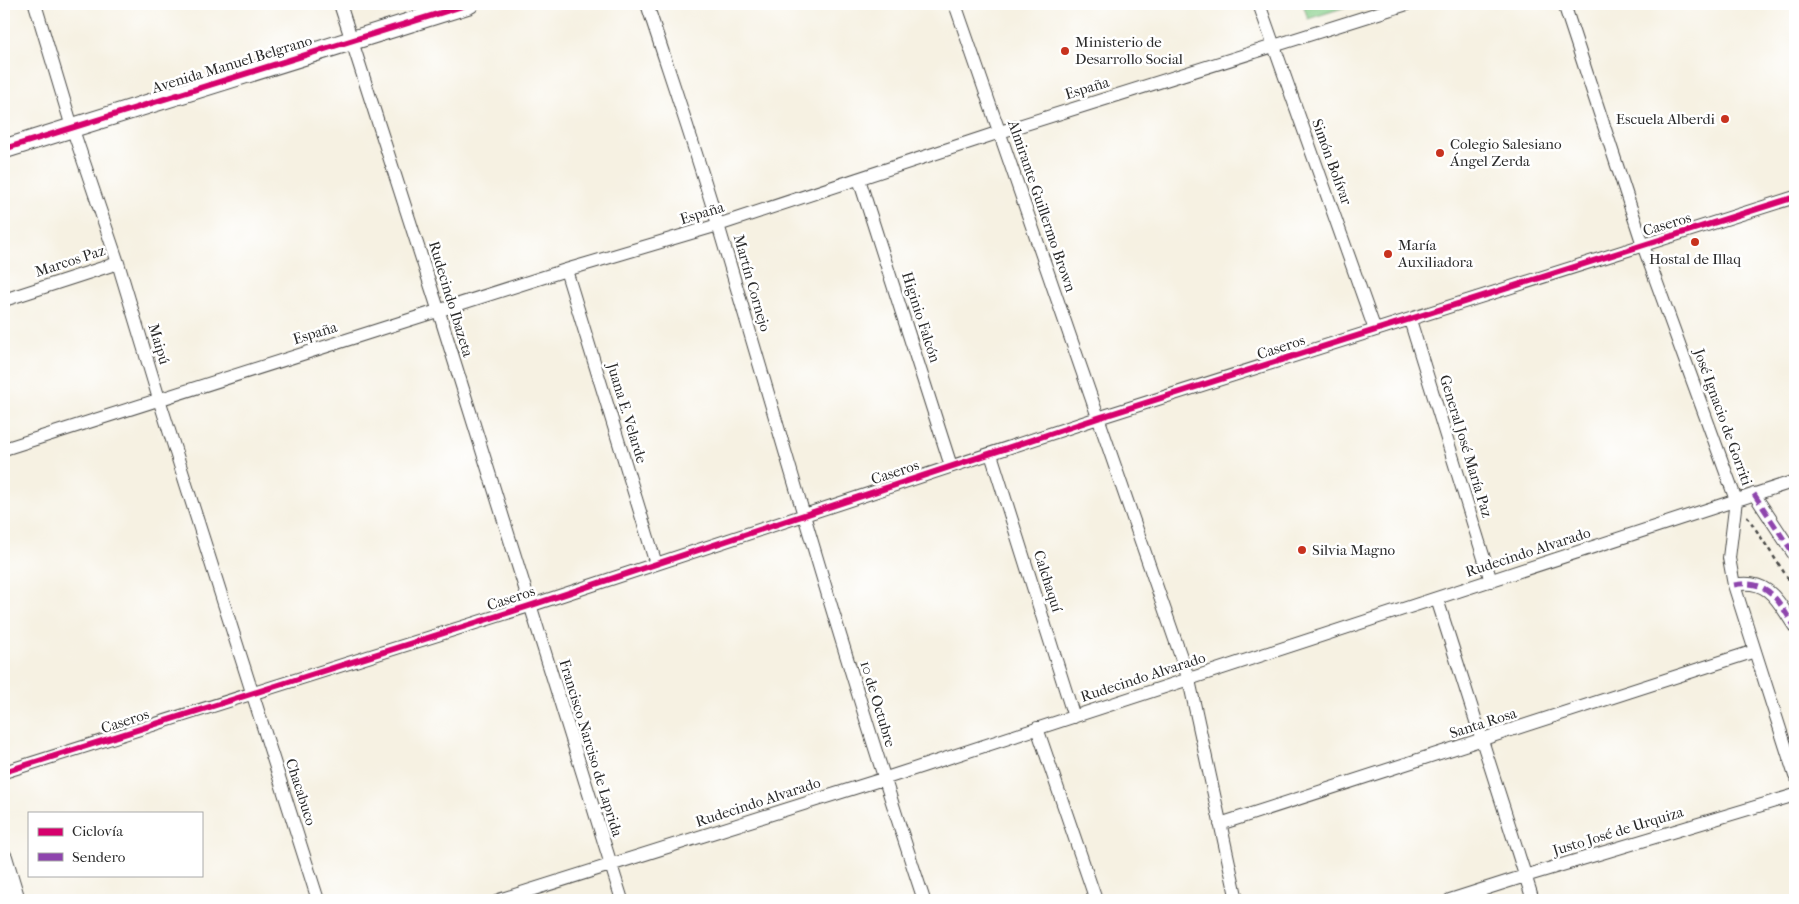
<svg xmlns="http://www.w3.org/2000/svg" width="1799" height="904" font-family="'IM FELL French Canon',serif">
<rect width="100%" height="100%" fill="#fff"/>
<filter id="ink" filterUnits="userSpaceOnUse"><feTurbulence type="fractalNoise" baseFrequency=".02" numOctaves="2"/><feDisplacementMap in="SourceGraphic" scale="10" xChannelSelector="R" yChannelSelector="G"/><feConvolveMatrix kernelMatrix="1 2 1 2 8 2 1 2 1" color-interpolation-filters="sRGB"/></filter>
<filter id="wash" filterUnits="userSpaceOnUse"><feTurbulence type="fractalNoise" baseFrequency=".0096" numOctaves="4" result="noise"/><feDisplacementMap in="SourceGraphic" scale="20" xChannelSelector="R" yChannelSelector="G"/><feGaussianBlur stdDeviation="1.12" result="paint"/><feColorMatrix in="noise" values="0 0 0 0 0 0 0 0 0 0 0 0 0 0 0 0 0 1.4 0 .05"/><feComposite in="paint" operator="in"/></filter>
<g filter="url(#wash)">
<rect width="100%" height="100%" fill="#f6f1e2"/>
<path fill="#87cf8a" stroke="#597d5a" d="M1303 4H1355L1308 19Z"/>
</g>
<g filter="url(#ink)">
<g fill="none" stroke-linecap="round" stroke-linejoin="round">
<defs>
<path id="minor" d="M35 4 72 127 118 263 159 399 318 900
M340 4 439 312 622 900
M647 4C671 78 697 153 719 228 786 453 850 678 924 900
M955 4 1189 680 1237 900
M1259 4 1375 330
M1564 4 1643 245 1736 500 1729 558 1734 585 1755 651 1795 776
M859 179 951 466
M566 270 656 564
M4 300 118 263
M1410 320 1491 581
M4 449 566 270 718 225 1000 132 1407 4
M991 454 1074 717
M1754 494 1795 556
M1734 585C1770 578 1778 602 1795 627
M1437 599 1533 900
M1037 728 1096 900
M4 772 529 606 1098 418 1795 197
M1220 824 1755 651
M499 900 883 779 1795 481
M1450 900 1525 876 1795 795"/>
<path id="tertiary" d="M4 857 17 900"/>
<path id="secondary" d="M4 149 469 4"/>
</defs>
<use href="#minor" stroke="#494946" stroke-width="14"/>
<use href="#tertiary" stroke="#494946" stroke-width="18"/>
<use href="#secondary" stroke="#494946" stroke-width="21"/>
<path stroke="#494946" stroke-width="2.5" stroke-dasharray="4 4" stroke-linecap="butt" d="M1747 516 1795 589"/>
<use href="#minor" stroke="#fff" stroke-width="12"/>
<use href="#tertiary" stroke="#fff" stroke-width="16"/>
<use href="#secondary" stroke="#fff" stroke-width="19"/>
<path stroke="#8e44ad" stroke-width="5" stroke-dasharray="10 5" stroke-linecap="butt" d="M1754 494 1795 556
M1734 585C1770 578 1778 602 1795 627"/>
<defs>
<path id="cycleway" d="M4 149 469 4
M4 772 529 606 1098 418 1795 197"/>
</defs>
<use href="#cycleway" stroke="#fff" stroke-width="9"/>
<use href="#cycleway" stroke="#d6006c" stroke-width="6"/>
</g>
</g>
<g fill="#c8321e" stroke="#fff" stroke-width="2">
<circle cx="1065" cy="51" r="5"/>
<circle cx="1725" cy="119" r="5"/>
<circle cx="1440" cy="153" r="5"/>
<circle cx="1695" cy="242" r="5"/>
<circle cx="1388" cy="254" r="5"/>
<circle cx="1302" cy="550" r="5"/>
</g>
<g text-anchor="middle" dominant-baseline="central" stroke-width="5" stroke-linejoin="round" paint-order="stroke">
<g font-size="15" fill="#2b2b2b" stroke="#fff" text-anchor="start">
<text x="1075" y="42">Ministerio de<tspan x="1075" dy="17">Desarrollo Social</tspan></text>
<text x="1715" y="119" text-anchor="end">Escuela Alberdi</text>
<text x="1450" y="144">Colegio Salesiano<tspan x="1450" dy="17">Ángel Zerda</tspan></text>
<text x="1398" y="245">María<tspan x="1398" dy="17">Auxiliadora</tspan></text>
<text x="1695" y="259" text-anchor="middle">Hostal de Illaq</text>
<text x="1312" y="550">Silvia Magno</text>
</g>
<g font-size="15" fill="#2b2b2b" stroke="#fff">
<text transform="translate(232 64) rotate(-17)">Avenida Manuel Belgrano</text>
<text transform="translate(1087 88) rotate(-17)">España</text>
<text transform="translate(1332 162) rotate(70)">Simón Bolívar</text>
<text transform="translate(1042 206) rotate(71)">Almirante Guillermo Brown</text>
<text transform="translate(702 213) rotate(-17)">España</text>
<text transform="translate(1667 224) rotate(-17)">Caseros</text>
<text transform="translate(70 261) rotate(-18)">Marcos Paz</text>
<text transform="translate(752 283) rotate(74)">Martín Cornejo</text>
<text transform="translate(451 299) rotate(73)">Rudecindo Ibazeta</text>
<text transform="translate(921 317) rotate(72)">Higinio Falcón</text>
<text transform="translate(315 333) rotate(-17)">España</text>
<text transform="translate(159 344) rotate(73)">Maipú</text>
<text transform="translate(1281 347) rotate(-18)">Caseros</text>
<text transform="translate(627 413) rotate(73)">Juana E. Velarde</text>
<text transform="translate(1723 417) rotate(70)">José Ignacio de Gorriti</text>
<text transform="translate(1466 446) rotate(73)">General José María Paz</text>
<text transform="translate(895 472) rotate(-18)">Caseros</text>
<text transform="translate(1528 552) rotate(-18)">Rudecindo Alvarado</text>
<text transform="translate(1048 581) rotate(72)">Calchaquí</text>
<text transform="translate(511 598) rotate(-18)">Caseros</text>
<text transform="translate(1143 677) rotate(-18)">Rudecindo Alvarado</text>
<text transform="translate(878 704) rotate(73)">10 de Octubre</text>
<text transform="translate(125 721) rotate(-18)">Caseros</text>
<text transform="translate(1483 723) rotate(-18)">Santa Rosa</text>
<text transform="translate(591 748) rotate(73)">Francisco Narciso de Laprida</text>
<text transform="translate(301 792) rotate(72)">Chacabuco</text>
<text transform="translate(758 802) rotate(-18)">Rudecindo Alvarado</text>
<text transform="translate(1618 831) rotate(-17)">Justo José de Urquiza</text>
</g>
</g>
<rect width="1799" height="904" fill="none" stroke="#fff" stroke-width="20"/>
<rect x="28" y="812" width="175" height="65" fill="#ffffff" stroke="#aaaaaa"/>
<rect x="38" y="828" width="25" height="8" fill="#d6006c" stroke="#aaaaaa"/>
<text x="72" y="836" font-size="15" fill="#2b2b2b">Ciclovía</text>
<rect x="38" y="853" width="25" height="8" fill="#8e44ad" stroke="#aaaaaa"/>
<text x="72" y="862" font-size="15" fill="#2b2b2b">Sendero</text>
</svg>
